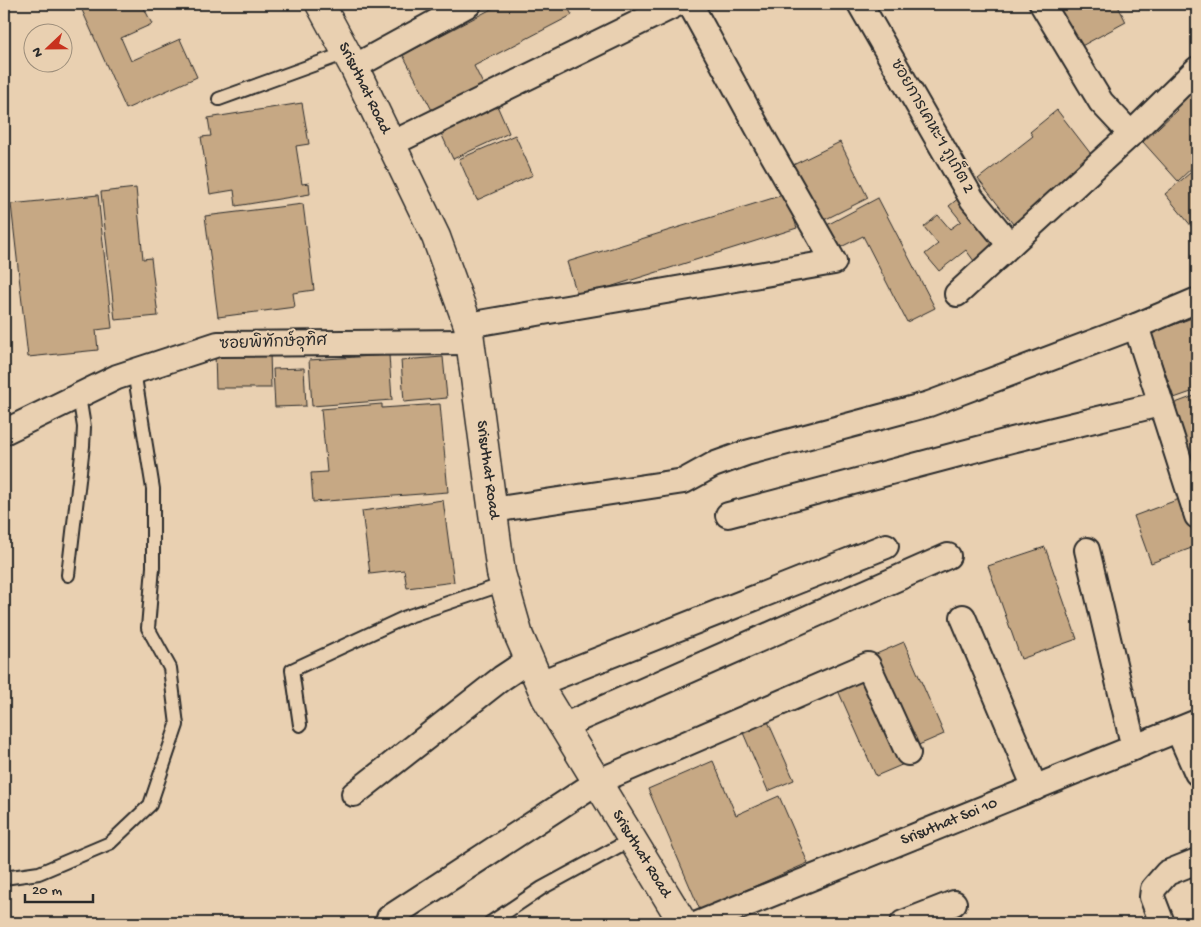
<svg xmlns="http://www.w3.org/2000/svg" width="1201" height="927" font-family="'Gochi Hand','Playpen Sans Thai',sans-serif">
<rect width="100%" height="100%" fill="#e9d0b1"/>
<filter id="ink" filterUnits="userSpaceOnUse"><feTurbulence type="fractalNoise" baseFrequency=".02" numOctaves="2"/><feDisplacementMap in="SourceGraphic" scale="10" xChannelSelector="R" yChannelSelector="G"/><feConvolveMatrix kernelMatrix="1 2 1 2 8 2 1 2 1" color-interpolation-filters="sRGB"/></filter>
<g filter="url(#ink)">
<path fill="#c6a884" stroke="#2b2b2b" d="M97 4H154L144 8 152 24 121 38 131 61 180 39 197 77 126 109 82 10Z
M501 4H566L572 15 474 66 485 88 434 114 403 55Z
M1052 4H1117L1126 22 1076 49Z
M1197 80V163L1178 181 1143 142 1177 110 1172 104Z
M495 101 509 133 453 159 438 127Z
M302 103 309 144 296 146 302 184 309 183 310 194 236 206 234 190 210 194 201 137 211 136 208 118Z
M1057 110 1094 158 1013 224 978 179 1033 136 1030 132Z
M515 135 533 175 477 200 459 159Z
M840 142 868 198 818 223 789 167Z
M1196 168 1197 169V233L1165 194Z
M136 188 143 259 151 258 158 316 115 320 101 192Z
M786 194 797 228 578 297 567 262Z
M98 195 112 328 96 330 98 350 28 357 11 204Z
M960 197 997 242 974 261 966 250 939 271 925 254 938 244 924 227 938 215 950 229 961 221 949 206Z
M878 198 935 308 907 322 863 236 839 248 827 225Z
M303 204 314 290 293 293 295 307 218 317 205 216Z
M1192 318 1197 332V390L1174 398 1151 333Z
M270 352 271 388H216L215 353Z
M389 355 392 400 312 406 309 360Z
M443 357 447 398 404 402 401 360Z
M304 368 306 406 275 407 273 369Z
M1197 395V464L1192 466 1170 405Z
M382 404V408L440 404 448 492 313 502 311 473 327 472 321 409Z
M1182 498 1197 546 1151 563 1134 516Z
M443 500 454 582 407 588 404 570 370 574 362 511Z
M1045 547 1077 639 1021 659 988 566Z
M904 642 944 734 914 747 874 655Z
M865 673 904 764 876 776 836 686Z
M766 717 794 780 768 791 741 728Z
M713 761 736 815 779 796 808 863 700 910 648 789Z
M957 904 965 923H908Z"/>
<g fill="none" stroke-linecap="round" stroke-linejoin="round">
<defs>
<path id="lane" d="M219 99 346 53
M68 575 83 446 84 427 79 396
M300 725 292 670 406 617 504 584
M4 878 39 873 110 843 150 805 177 725 170 668 148 628 153 567V489L134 371
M490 923 542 888 632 839"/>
<g id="street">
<path d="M860 4 972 199 1010 245"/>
<path d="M1042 4 1101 102 1131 134"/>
<path d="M354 67 469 4"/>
<path d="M391 144 677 4"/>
<path d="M957 294 1131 134 1197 69"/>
<path d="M468 325 834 262 766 143 690 4"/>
<path d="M1136 326 1197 516"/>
<path d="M4 432 117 377 218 344 471 342"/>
<path d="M493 510 684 481 713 465 746 453 929 404 1136 326 1195 301"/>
<path d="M728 515 1012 440 1160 404"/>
<path d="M1087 550 1134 748"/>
<path d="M963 617 1035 788"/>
<path d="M540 683 886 546"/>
<path d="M563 726 948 556"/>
<path d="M1178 730 1197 773"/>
<path d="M354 794 502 678 529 660"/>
<path d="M389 918 597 782 868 665 908 753"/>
<path id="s1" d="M700 923 1197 722"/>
<path d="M903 923 954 903"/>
<path d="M1162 923 1152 897 1153 889 1167 873 1197 861"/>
</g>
<g id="secondary">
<path id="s2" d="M320 4 354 67 436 237 468 325 501 573 519 636 546 698 683 923"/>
</g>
</defs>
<use href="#lane" stroke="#2b2b2b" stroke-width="16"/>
<use href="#street" stroke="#2b2b2b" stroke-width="28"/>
<use href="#secondary" stroke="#2b2b2b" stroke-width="31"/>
<use href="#lane" stroke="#e9d0b1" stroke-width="12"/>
<use href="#street" stroke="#e9d0b1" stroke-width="24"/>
<use href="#secondary" stroke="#e9d0b1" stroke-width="28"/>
</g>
</g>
<g text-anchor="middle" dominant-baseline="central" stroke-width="4" stroke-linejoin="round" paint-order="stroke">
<g font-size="16" fill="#2b2b2b" stroke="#e9d0b1">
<text stroke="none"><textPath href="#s2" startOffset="95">Srisuthat Road</textPath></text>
<text transform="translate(931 127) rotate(60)">ซอยการเคหะฯ ภูเก็ต 2</text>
<text transform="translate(273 344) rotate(-2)">ซอยพิทักษ์อุทิศ</text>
<text stroke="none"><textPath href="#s2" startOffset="500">Srisuthat Road</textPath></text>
<text stroke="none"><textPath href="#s1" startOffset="269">Srisuthat Soi 10</textPath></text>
<text stroke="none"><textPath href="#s2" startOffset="920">Srisuthat Road</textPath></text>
</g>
</g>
<rect width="1201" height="927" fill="none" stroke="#e9d0b1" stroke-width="20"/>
<rect x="10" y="10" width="1181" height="907" fill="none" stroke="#2b2b2b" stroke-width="2" filter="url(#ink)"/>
<g transform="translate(48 48) rotate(248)"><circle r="24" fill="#e9d0b1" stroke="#9d8e7b"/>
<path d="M0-4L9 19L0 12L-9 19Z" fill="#c8321e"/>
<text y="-8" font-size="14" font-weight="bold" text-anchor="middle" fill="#2b2b2b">N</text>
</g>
<path d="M25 894v8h68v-8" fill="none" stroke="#2b2b2b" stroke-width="2.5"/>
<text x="32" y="894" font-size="15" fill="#2b2b2b" stroke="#e9d0b1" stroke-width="4" paint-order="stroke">20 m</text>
</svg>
